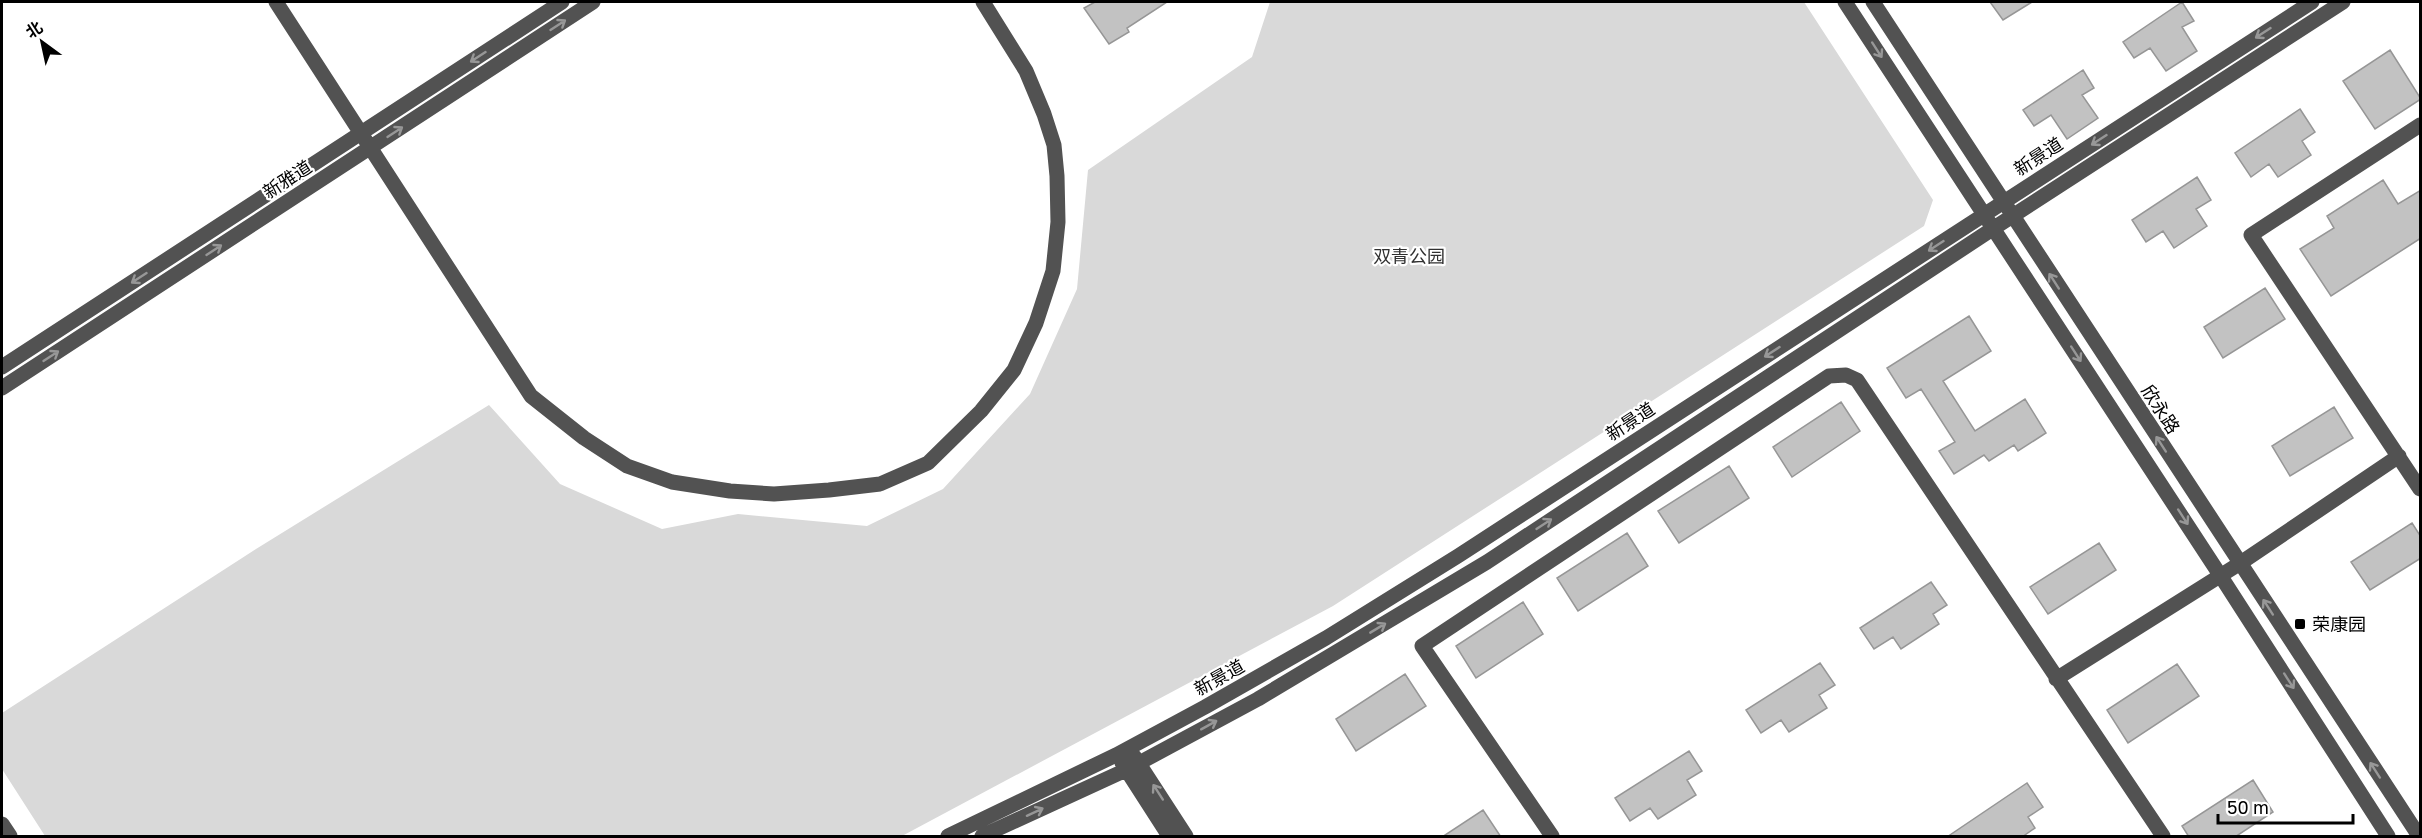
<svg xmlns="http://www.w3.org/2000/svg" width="2422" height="838" font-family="'Golos Text','Noto Sans SC',sans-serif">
<rect width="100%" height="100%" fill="#fff"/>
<path fill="#d9d9d9" d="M1270 2H1804L1933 200 1924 226 1333 606 902 836H45L2 769V713L256 549 489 405 560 484 662 529 738 514 867 526 943 489 1030 394 1077 289 1088 170 1252 57Z"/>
<path fill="#c2c2c2" stroke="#969696" stroke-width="1.5" d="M1095 2H1167L1127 28 1129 32 1109 44 1084 8Z
M1990 2H2032L2003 20Z
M2182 2 2194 21 2182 27 2197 51 2166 71 2150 48 2134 58 2123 42Z
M2390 50 2421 99 2375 129 2343 81Z
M2083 70 2094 88 2082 95 2098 118 2067 139 2051 115 2034 126 2023 110Z
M2300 109 2315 132 2302 141 2311 155 2278 177 2269 164 2251 177 2235 153Z
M2197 177 2211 200 2196 209 2207 226 2174 248 2163 231 2146 242 2132 220Z
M2383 180 2398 204 2421 190V238L2331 296 2300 249 2334 228 2327 216Z
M2265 288 2285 319 2223 358 2204 327Z
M1969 316 1991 351 1943 381 1975 431 2025 399 2046 433 2018 451 2014 445 1989 461 1984 455 1954 474 1939 451 1955 442 1921 389 1906 398 1887 368Z
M1841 402 1860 431 1792 477 1773 447Z
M2334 407 2353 438 2290 476 2272 446Z
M1729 466 1749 498 1679 543 1658 511Z
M2412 523 2421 537V558L2370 590 2351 562Z
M1627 533 1648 566 1578 611 1557 578Z
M2099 543 2116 570 2048 614 2030 587Z
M1931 582 1947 605 1933 614 1939 624 1901 649 1893 637 1874 649 1860 628Z
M1523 602 1543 634 1476 678 1456 646Z
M1820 663 1835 685 1819 695 1827 708 1789 732 1781 720 1761 733 1746 710Z
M2177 664 2199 696 2128 743 2107 710Z
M1405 674 1426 706 1356 751 1336 719Z
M1689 751 1702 771 1687 780 1696 795 1658 819 1650 808 1630 821 1615 798Z
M2253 780 2273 812 2235 837H2189L2182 826Z
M2027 783 2043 807 2028 817 2035 828 2022 837H1947Z
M1483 810 1501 837H1442Z"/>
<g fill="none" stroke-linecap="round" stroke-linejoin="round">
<path stroke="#525252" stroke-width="15" d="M276 2 531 396 584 438 627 466 672 482 730 491 774 494 829 490 880 484 928 463 981 411 1014 370 1036 323 1053 271 1058 222 1057 176 1054 145 1044 114 1026 71 983 2
M1845 2 2220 575 2388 836
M1873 2 2419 836
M2420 125 2251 235 2420 489
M2 367 562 2
M2 388 593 2
M2056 679 2239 564 2399 456
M1134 756 1186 836
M1122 763 1169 836
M2 824 10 836
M948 836 1116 755 1205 707 1326 638 1458 556 2312 2
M982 836 1126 770 1258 699 1487 562 1994 228 2343 2
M1552 836 1422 646 1829 376 1846 375 1857 380 2163 836"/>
</g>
<defs><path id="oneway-shaft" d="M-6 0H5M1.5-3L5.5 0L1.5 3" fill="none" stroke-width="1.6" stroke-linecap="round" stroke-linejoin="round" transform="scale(1.5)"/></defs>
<g stroke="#979797">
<use href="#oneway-shaft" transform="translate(558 25) rotate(-33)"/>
<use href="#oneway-shaft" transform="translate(2263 33) rotate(147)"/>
<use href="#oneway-shaft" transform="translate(1877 50) rotate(57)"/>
<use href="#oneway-shaft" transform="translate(478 57) rotate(147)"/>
<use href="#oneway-shaft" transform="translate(395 132) rotate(-33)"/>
<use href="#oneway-shaft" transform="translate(2099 140) rotate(147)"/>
<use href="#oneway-shaft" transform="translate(1936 246) rotate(147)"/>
<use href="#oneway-shaft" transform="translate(214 250) rotate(-33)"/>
<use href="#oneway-shaft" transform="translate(139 278) rotate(147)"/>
<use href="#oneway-shaft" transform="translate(2054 281) rotate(-123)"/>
<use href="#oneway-shaft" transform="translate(1772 352) rotate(147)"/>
<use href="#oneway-shaft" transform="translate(2076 354) rotate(57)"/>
<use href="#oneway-shaft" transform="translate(51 356) rotate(-33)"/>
<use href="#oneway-shaft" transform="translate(2161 444) rotate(-123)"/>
<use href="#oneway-shaft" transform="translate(2183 517) rotate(57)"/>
<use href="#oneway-shaft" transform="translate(1544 524) rotate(-33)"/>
<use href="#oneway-shaft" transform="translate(2268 607) rotate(-123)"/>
<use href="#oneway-shaft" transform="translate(1378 628) rotate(-31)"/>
<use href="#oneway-shaft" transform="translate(2289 681) rotate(57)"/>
<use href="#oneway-shaft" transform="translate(1209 725) rotate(-29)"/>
<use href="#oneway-shaft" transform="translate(2375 770) rotate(-123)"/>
<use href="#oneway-shaft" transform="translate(1158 792) rotate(-123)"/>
<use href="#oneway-shaft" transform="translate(1035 812) rotate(-25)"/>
</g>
<rect fill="#000" stroke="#fff" stroke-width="2" x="2294" y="618" width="12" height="12" rx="3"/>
<g text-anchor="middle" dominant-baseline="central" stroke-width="4.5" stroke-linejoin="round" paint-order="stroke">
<g font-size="18" fill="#000" stroke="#fff">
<text transform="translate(2038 156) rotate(-33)">新景道</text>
<text transform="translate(287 179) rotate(-33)">新雅道</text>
<text transform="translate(2161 409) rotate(57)">欣永路</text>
<text transform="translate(1630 421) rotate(-33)">新景道</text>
<text transform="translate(1219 677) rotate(-29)">新景道</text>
</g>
<g font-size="18" fill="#303030" stroke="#fff">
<text x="1409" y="256">双青公园</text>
</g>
<g font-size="18" fill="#000" stroke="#fff" text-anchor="start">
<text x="2312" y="624">荣康园</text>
</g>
</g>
<rect width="2422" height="838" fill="none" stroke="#000000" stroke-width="6"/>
<g transform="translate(42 42) rotate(327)" stroke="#ffffff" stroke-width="4.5" paint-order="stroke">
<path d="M0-4.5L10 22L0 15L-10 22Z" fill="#000000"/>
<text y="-9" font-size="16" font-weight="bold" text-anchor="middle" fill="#000000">北</text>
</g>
<path d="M2218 814v9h135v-9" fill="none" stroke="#000000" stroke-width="3"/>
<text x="2227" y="814" font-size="18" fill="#000000" stroke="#ffffff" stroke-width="4.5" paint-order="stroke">50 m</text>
</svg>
